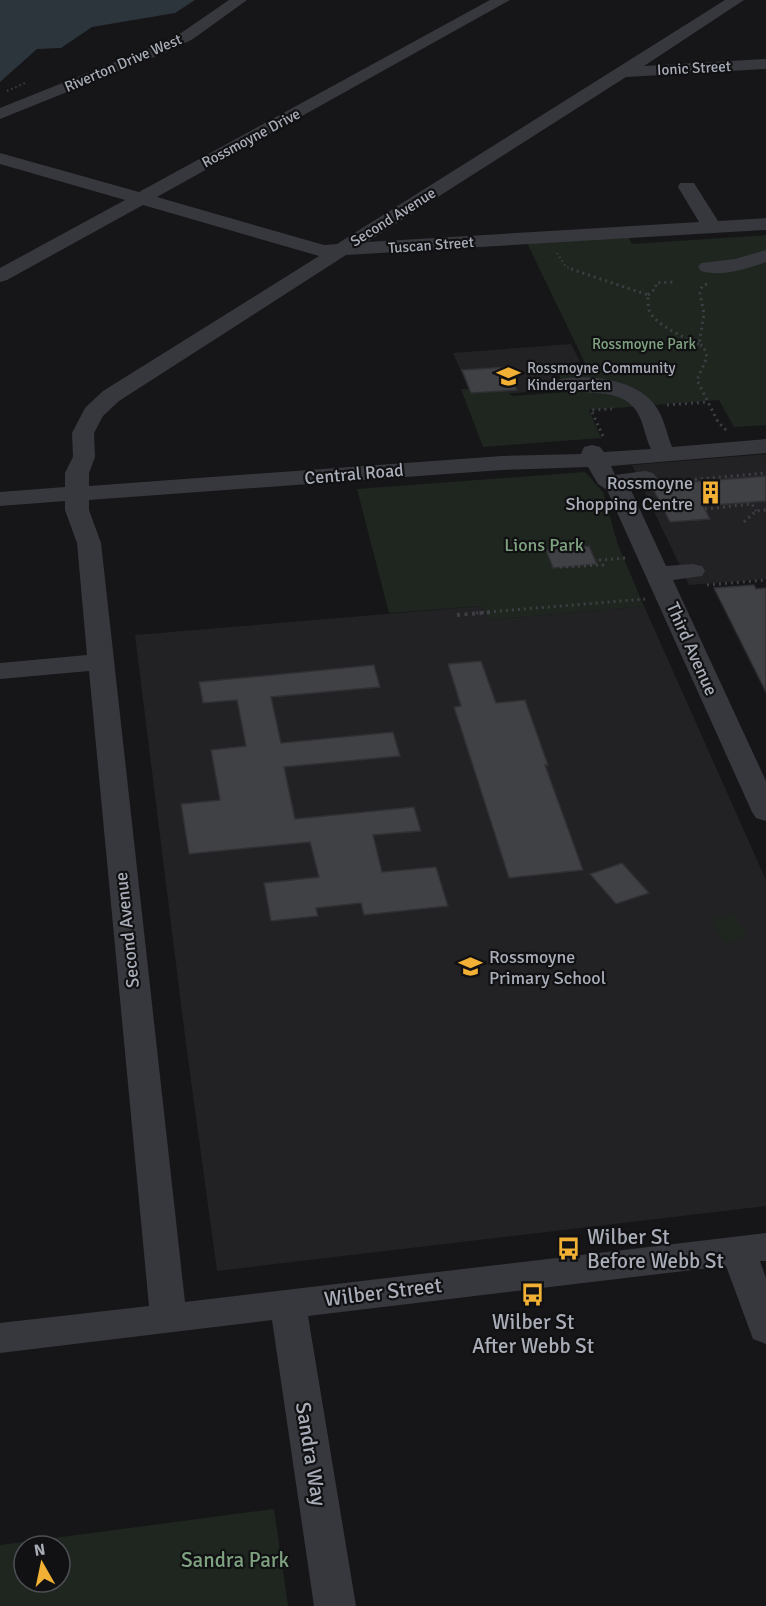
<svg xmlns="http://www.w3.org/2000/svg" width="766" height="1606" font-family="Signika,sans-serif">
<rect width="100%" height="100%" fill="#161618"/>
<path fill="#222225" d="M571 344 580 362 549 365 560 389 472 397 453 353Z
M766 454V579L689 585 632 465Z
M482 606 488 620 644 606 766 880V1206L217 1271 186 1044 135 635Z"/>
<path fill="#1e261f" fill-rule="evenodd" d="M766 235V425L734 427 719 400 589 410 601 438 483 447 461 389 505 390 512 396 566 392 555 366 585 363 527 243 628 236 632 244Z
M585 472 603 492 618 545 644 606 488 620 482 606 389 613 357 489Z
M734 915 748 937 724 942 711 919Z
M274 1509 288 1606H0V1545ZM24 1546H60V1582H24Z"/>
<path fill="#2c353c" d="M0 0H195L175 13 92 27 61 48 37 49 0 82Z"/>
<path fill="#404145" stroke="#303034" stroke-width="1.5" d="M507 367 517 390 471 393 462 370Z
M766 476V501L703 506 710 519 670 522 651 485Z
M589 546 597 564 553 568 546 550Z
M754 585 756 589 766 588V692L714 588Z
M481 661 496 703 525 700 548 765H545L583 870 509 878 454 707 461 706 448 664Z
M374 665 380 687 271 697 281 743 393 732 400 756 284 767 295 819 414 807 421 831 373 835 382 872 436 867 448 906 364 915 361 903 316 908 318 916 271 921 264 883 319 877 310 842 189 854 181 804 220 800 211 750 246 746 237 700 203 703 199 682Z
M622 863 649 893 616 904 590 874Z"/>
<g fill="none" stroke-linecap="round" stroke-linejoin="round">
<path stroke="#3d3f44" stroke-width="2" stroke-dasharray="1.5 3" stroke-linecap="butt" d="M7 91 25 83
M557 253 566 267 576 270"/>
<path stroke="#3d3f44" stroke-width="3" stroke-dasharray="2 4" stroke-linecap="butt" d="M571 269 648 295C648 299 648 306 649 310 655 325 685 338 699 344
M707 284 702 286 700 293 704 314 699 344 704 347 707 357 697 380 718 422 727 431
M648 295 656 288V283L674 282
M667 405 708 402
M603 436 591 410 612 409
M665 482 766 473
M705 509 752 504 756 511
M744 522 756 511 766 510
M560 567 603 565 600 560 626 558
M707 585 766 580
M476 613 645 599"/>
<path stroke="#3d3f44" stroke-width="4" stroke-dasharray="3 4.5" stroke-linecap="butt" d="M457 615 493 612"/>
<path fill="#37383d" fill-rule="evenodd" d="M229 0H247L193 39 169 51 0 119V108L157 45 181 33Z
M490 0H510L157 197 324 245 337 244 725 0H744L644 66 766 59V69L626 77 367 242 699 222 678 187 680 183H694L718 221 766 218V230L346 255 119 401 103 416 94 433 95 457 89 473V486L502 456 581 454 584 447 592 445 600 447 604 452 651 449C645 437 644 423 637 412 620 385 582 396 556 390L553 385 556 380C585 373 635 379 654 404 664 416 666 432 672 447L766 439V453L611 466 615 475 645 471 653 473 657 478 653 483 629 486 666 566 693 564 702 566 705 571 702 576 673 580 766 781V821L756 818 752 812 607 490 598 484 588 467 502 470 89 500V510L101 543 185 1302 766 1233V1261H760L766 1278V1344L753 1339 726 1266 308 1316 356 1606H314L272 1320 0 1353V1323L149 1306 89 671 0 679V663L87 655 77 543 65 510V501L0 506V492L65 487V473L73 457 72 433 85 408 103 391 319 256 143 205 7 280 0 282V268L125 200 0 164V153L139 192Z
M766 250V262C746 269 722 277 701 271L698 267 701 263 735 259Z"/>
</g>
<defs>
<symbol id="school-bare" viewBox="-9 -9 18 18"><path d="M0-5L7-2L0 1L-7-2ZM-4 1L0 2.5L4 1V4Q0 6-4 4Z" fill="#f2b134" stroke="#111113" stroke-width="2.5" paint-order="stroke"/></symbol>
<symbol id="building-bare" viewBox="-9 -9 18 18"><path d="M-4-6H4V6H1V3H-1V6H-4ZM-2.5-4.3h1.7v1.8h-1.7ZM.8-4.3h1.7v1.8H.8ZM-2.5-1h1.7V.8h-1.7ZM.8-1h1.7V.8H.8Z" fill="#f2b134" stroke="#111113" stroke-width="2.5" paint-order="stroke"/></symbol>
<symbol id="bus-bare" viewBox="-9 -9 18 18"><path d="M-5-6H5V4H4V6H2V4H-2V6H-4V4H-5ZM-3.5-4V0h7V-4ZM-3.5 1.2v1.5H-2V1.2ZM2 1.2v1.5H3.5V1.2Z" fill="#f2b134" stroke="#111113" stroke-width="2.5" paint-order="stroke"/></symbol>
</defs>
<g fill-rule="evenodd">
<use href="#school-bare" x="492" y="360" width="33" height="33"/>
<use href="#building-bare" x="694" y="476" width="33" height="33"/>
<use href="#school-bare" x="454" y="950" width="33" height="33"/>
<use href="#bus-bare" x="552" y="1232" width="33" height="33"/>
<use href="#bus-bare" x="516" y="1278" width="33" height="33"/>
</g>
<g text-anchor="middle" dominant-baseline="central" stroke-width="4.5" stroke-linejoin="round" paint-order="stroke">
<g font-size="15" fill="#a8adb8" stroke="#111113">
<text transform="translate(123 63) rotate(-23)">Riverton Drive West</text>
<text transform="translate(694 68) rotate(-3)">Ionic Street</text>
<text transform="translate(251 138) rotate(-28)">Rossmoyne Drive</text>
<text transform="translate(393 217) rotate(-32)">Second Avenue</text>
<text transform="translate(431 245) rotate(-4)">Tuscan Street</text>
</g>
<g font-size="15" fill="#7fa381" stroke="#111113">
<text x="644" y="344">Rossmoyne Park</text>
</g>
<g font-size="15" fill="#a8adb8" stroke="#111113" text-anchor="start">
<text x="527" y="368">Rossmoyne Community<tspan x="527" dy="17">Kindergarten</tspan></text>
</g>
<g font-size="18" fill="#a8adb8" stroke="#111113">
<text transform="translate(354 474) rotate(-5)">Central Road</text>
<text transform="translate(692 649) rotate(66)">Third Avenue</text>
<text transform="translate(127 930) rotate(-96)">Second Avenue</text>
</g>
<g font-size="18" fill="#a8adb8" stroke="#111113" text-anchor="end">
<text x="693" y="483">Rossmoyne<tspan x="693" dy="21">Shopping Centre</tspan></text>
<text x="489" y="957" text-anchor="start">Rossmoyne<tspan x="489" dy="21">Primary School</tspan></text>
</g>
<g font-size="18" fill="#7fa381" stroke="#111113">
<text x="544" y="545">Lions Park</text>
</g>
<g font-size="21" fill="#a8adb8" stroke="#111113" text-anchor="start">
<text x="587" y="1237">Wilber St<tspan x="587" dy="24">Before Webb St</tspan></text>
<text x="533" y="1322" text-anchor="middle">Wilber St<tspan x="533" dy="24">After Webb St</tspan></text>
</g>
<g font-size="21" fill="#a8adb8" stroke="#111113">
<text transform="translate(383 1292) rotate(-7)">Wilber Street</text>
<text transform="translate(311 1454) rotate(81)">Sandra Way</text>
</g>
<g font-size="21" fill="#7fa381" stroke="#111113">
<text x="235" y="1560">Sandra Park</text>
</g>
</g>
<g transform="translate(42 1564) rotate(351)"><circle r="28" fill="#111113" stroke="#4d4f55" stroke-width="1.5"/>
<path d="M0-4.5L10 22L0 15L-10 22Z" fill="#f2b134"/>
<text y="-9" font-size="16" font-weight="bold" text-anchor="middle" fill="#a8adb8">N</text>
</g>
</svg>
